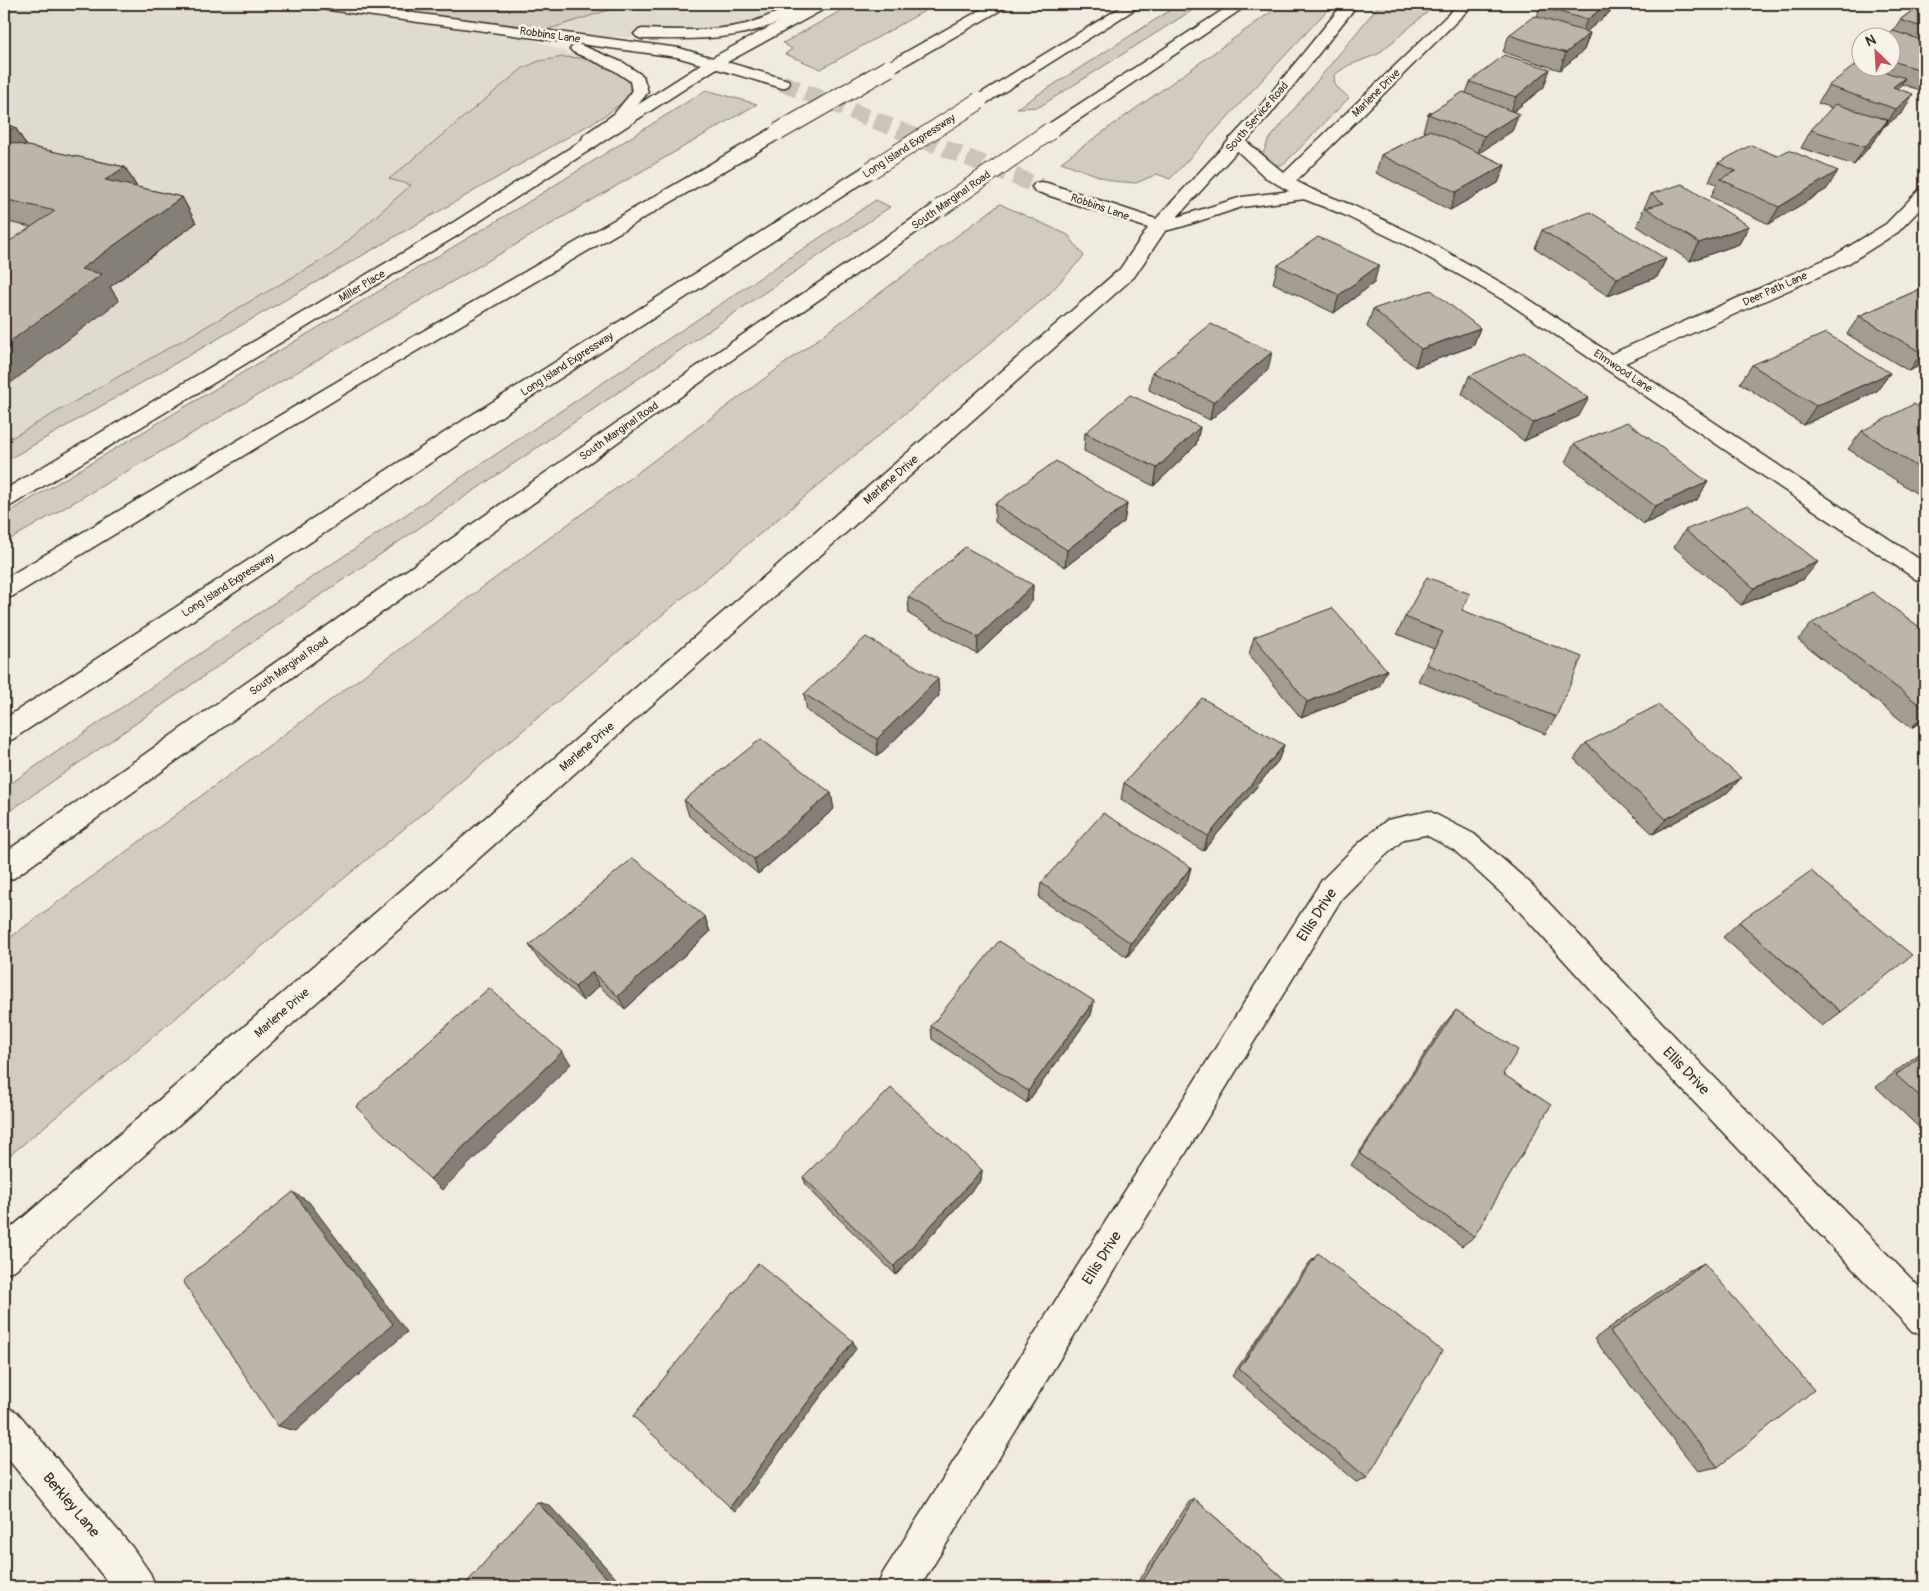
<svg xmlns="http://www.w3.org/2000/svg" width="1929" height="1591" font-family="Pangolin,sans-serif">
<rect width="100%" height="100%" fill="#efebe0"/>
<filter id="ink" filterUnits="userSpaceOnUse"><feTurbulence type="fractalNoise" baseFrequency=".02" numOctaves="2"/><feDisplacementMap in="SourceGraphic" scale="10" xChannelSelector="R" yChannelSelector="G"/><feConvolveMatrix kernelMatrix="1 2 1 2 8 2 1 2 1" color-interpolation-filters="sRGB"/></filter>
<g filter="url(#ink)">
<path fill="#e0dbd0" d="M4 4H304L440 20 322 4H822L768 26 692 37H586L504 29 598 64 620 99 4 460Z"/>
<path fill="#d1cbc0" stroke="#867a6f" d="M332 4H648L654 9 618 7 537 33 540 28Z
M853 4H937L821 69 785 54 792 49 783 43Z
M1180 4H1202L1039 107 1017 108Z
M1282 4H1333L1170 179 1157 174 1136 183 1112 181 1061 162Z
M1380 4H1437L1378 54 1347 66 1334 75 1335 85 1349 98 1283 165H1271L1263 154 1268 141Z
M563 57 582 58 612 66 631 84 628 98 606 115 4 462V442L333 254 411 185 389 179 523 68 539 61Z
M706 90 757 104 4 543V515L525 204Z
M876 200 890 207 309 603 4 815V788L284 596Z
M1000 204 1068 235 1084 256 1046 297 4 1160V942Z"/>
<g fill="none" stroke-linecap="round" stroke-linejoin="round">
<path stroke="#cbc4b9" stroke-width="17" stroke-dasharray="17 8" stroke-linecap="butt" d="M782 83 1041 187"/>
<defs>
<path id="minor" d="M1459 4H1474L1296 181 1313 190 1354 206 1424 239 1521 294 1611 354 1835 255 1886 224 1919 190 1925 189V204L1898 232 1849 263 1625 363 1925 563V582L1917 580 1507 302 1410 247 1342 214 1301 198 1265 177 1228 142 1230 138H1242L1284 173Z
M1429 811 1474 834 1531 884 1680 1042 1925 1293V1336L1912 1331 1658 1064 1511 902 1454 850 1426 835 1404 839 1378 862 1342 898 920 1587H877L883 1573 1322 880 1358 844 1387 820Z
M4 1406 17 1412 132 1547 150 1573 156 1587H112L4 1454Z"/>
<path id="tertiary" d="M307 4H345L679 48 788 80 790 83 788 86 782 88 677 57 314 8 309 7Z
M796 4H815L813 7C796 14 778 24 760 29 721 41 682 39 642 39L637 37 634 34 637 31 642 29C677 30 712 32 746 24 763 19 780 11 796 4Z
M1343 4H1358L1270 115 1177 217 1242 197 1307 189 1313 190 1316 194 1313 198 1242 207 1184 226 1165 231 1134 277 16 1269 4 1274V1234L1120 269 1148 228 1035 191 1032 187 1035 183 1041 182 1047 183 1156 219 1258 109Z
M578 44 624 63 643 76 648 92 626 120 596 143H584L582 139 584 135 614 114 632 92 630 81 612 69 573 52 570 49 573 46Z"/>
<path id="secondary" d="M812 4H830L828 7 720 66 455 237 12 505 4 508V490L443 229 708 60Z
M1232 4H1249L1056 135H1044L1042 131 1044 127Z
M940 203 946 204 949 208 946 212 730 361 14 878 4 881V853L716 353 934 204Z"/>
<path id="motorway" d="M991 4H1008L1006 7 895 71H883L881 68 883 65Z
M1126 4H1143L985 104H973L971 101 973 98Z
M778 127 784 128 786 132 784 136 384 370 13 596 4 599V579L370 362 772 128Z
M871 165 877 166 880 170 877 174 483 428 13 739 4 742V719L467 418 865 166Z"/>
</defs>
<use href="#minor" stroke="#3b2a1e" stroke-width="3"/>
<use href="#tertiary" stroke="#3b2a1e" stroke-width="3"/>
<use href="#secondary" stroke="#3b2a1e" stroke-width="3"/>
<use href="#motorway" stroke="#3b2a1e" stroke-width="3"/>
<use href="#minor" fill="#f7f3e8" fill-rule="evenodd"/>
<use href="#tertiary" fill="#f7f3e8" fill-rule="evenodd"/>
<use href="#secondary" fill="#f7f3e8" fill-rule="evenodd"/>
<use href="#motorway" fill="#f7f3e8" fill-rule="evenodd"/>
<defs>
<path id="secondary-bridge" d="M940 208 1050 131"/>
<path id="motorway-bridge" d="M778 132 889 68
M871 170 979 101"/>
</defs>
<use href="#secondary-bridge" stroke="#3b2a1e" stroke-width="19" stroke-linecap="butt"/>
<use href="#motorway-bridge" stroke="#3b2a1e" stroke-width="19" stroke-linecap="butt"/>
<use href="#secondary-bridge" stroke="#f7f3e8" stroke-width="17"/>
<use href="#motorway-bridge" stroke="#f7f3e8" stroke-width="17"/>
</g>
<path fill="#a39c92" stroke="#3b2a1e" d="M1543 4H1614L1610 12 1586 32 1590 33 1584 50 1560 70 1503 52 1509 35 1537 17 1540 6Z
M1917 4H1925V89L1923 91 1901 84 1898 89 1903 112 1885 126H1884L1877 137 1854 165 1801 148 1811 130 1832 108 1818 103 1828 86 1861 64 1862 62V68H1892V38L1893 31 1900 20 1918 6H1916Z
M1470 82 1544 87 1513 112 1519 114 1512 131 1479 153 1505 165 1498 183 1450 210 1376 173 1381 155 1426 132 1423 131 1428 114 1466 93Z
M4 125 15 127 27 146 125 167 137 187 182 197 196 223 110 287 119 301 31 227 4 221Z
M1718 163 1827 189 1769 224 1711 197 1717 184 1709 181Z
M1651 194 1749 226 1739 244 1690 261 1637 226 1643 213 1642 212Z
M1542 230 1666 259 1657 277 1608 296 1535 248Z
M1278 265 1374 283 1334 313 1273 283Z
M1925 287V363L1909 371 1847 334 1859 316Z
M1373 309 1480 328 1473 346 1415 367 1367 327Z
M1752 365 1890 373 1877 391 1803 425 1740 383Z
M1268 370 1210 420 1149 390 1152 372Z
M1469 376 1579 416 1524 441 1462 394Z
M1925 411V495L1922 497 1848 449 1862 431Z
M1200 427 1196 445 1154 486 1084 451 1085 433Z
M1574 444 1697 500 1644 524 1565 462Z
M995 504H1127L1124 522 1065 567 995 522Z
M1685 530 1804 579 1741 605 1674 547Z
M1033 585 1032 602 977 654 909 614 908 597Z
M1462 610 1556 717 1545 734 1418 681 1434 649 1397 634 1405 617Z
M1812 623 1925 631V720L1911 728 1798 640Z
M1254 637 1379 687 1301 718 1249 654Z
M804 694 939 696 878 756 807 711Z
M1586 743 1741 778 1726 794 1653 834 1574 759Z
M1284 745 1278 761 1203 851 1121 799 1124 783Z
M684 800 834 809 758 874 689 816Z
M1191 867 1187 882 1127 957 1039 898 1041 883Z
M705 917 710 932 625 1009 599 986 583 1001 538 959 529 945Z
M1739 922 1841 1012 1822 1026 1723 937Z
M1094 1001 1091 1015 1027 1103 932 1039 931 1026Z
M1456 1010 1503 1074 1474 1237 1462 1246 1351 1165 1445 1023Z
M1925 1049V1133L1876 1087Z
M982 1170 981 1180 896 1275 807 1187 803 1177Z
M1318 1254 1367 1478 1356 1482 1232 1376 1309 1263Z
M1704 1263 1718 1467 1698 1471 1594 1339 1686 1272Z
M1195 1499 1293 1587H1135L1189 1502Z"/>
<path fill="#847f77" stroke="#3b2a1e" d="M1607 4H1614L1610 12 1580 37 1587 20Z
M1590 33 1584 50 1560 70 1566 53Z
M1550 69 1544 87 1510 114 1516 97Z
M1905 78 1894 96 1893 87Z
M1913 94 1903 112 1885 126 1896 109Z
M1519 114 1512 131 1478 154 1484 136Z
M1888 120 1877 137 1854 165 1865 147Z
M15 127 31 153 4 152V134Z
M1505 165 1498 183 1450 210 1456 192Z
M125 167 140 193 105 180Z
M1838 171 1827 189 1769 224 1779 207Z
M182 197 196 223 110 287 119 301 4 388V346L81 269Z
M1749 226 1739 244 1690 261 1699 243Z
M1666 259 1657 277 1608 296 1617 278Z
M1379 265 1374 283 1334 313 1339 295Z
M1480 328 1473 346 1415 367 1421 349Z
M1925 351V363L1909 371 1922 353Z
M1272 352 1268 370 1210 420 1213 402Z
M1890 373 1877 391 1803 425 1816 406Z
M1589 398 1579 416 1524 441 1533 423Z
M1200 427 1196 445 1154 486 1157 468Z
M1708 482 1697 500 1644 524 1655 506Z
M1127 504 1124 522 1065 567 1067 550Z
M1818 562 1804 579 1741 605 1754 588Z
M1033 585 1032 602 977 654 978 637Z
M1387 670 1379 687 1301 718 1307 702Z
M938 679 939 696 878 756 877 739Z
M1925 714V720L1911 728Z
M1284 745 1278 761 1203 851 1208 836Z
M1741 778 1726 794 1653 834 1666 819Z
M831 793 834 809 758 874 754 859Z
M1191 867 1187 882 1127 957 1131 943Z
M705 917 710 932 625 1009 618 996Z
M592 972 599 986 583 1001 575 987Z
M1094 1001 1091 1015 1027 1103 1028 1091Z
M562 1052 571 1064 442 1190 430 1179Z
M982 1170 981 1180 896 1275 894 1266Z
M293 1192 309 1202 407 1332 296 1431 278 1426Z
M853 1341 856 1349 736 1511 730 1507Z
M537 1502 549 1505 624 1587H615Z"/>
<path fill="#bdb5aa" stroke="#3b2a1e" d="M1543 4H1607L1587 20 1540 6Z
M1921 4H1925V28L1900 20Z
M1534 16 1590 33 1566 53 1509 35Z
M1893 31 1925 41V71L1892 61V38H1885Z
M1504 55 1550 69 1516 97 1470 82Z
M1858 63 1862 64V68H1872L1905 78 1893 87 1913 94 1896 109 1828 86Z
M1463 92 1519 114 1484 136 1428 114Z
M1835 104 1888 120 1865 147 1811 130Z
M4 125 15 127 4 134Z
M1430 130 1505 165 1456 192 1381 155Z
M4 141 125 167 105 180 182 197 81 269 102 274 4 346V245L55 211 4 199Z
M1751 145 1777 156 1789 150 1838 171 1779 207 1720 179 1736 171 1718 163Z
M1682 184 1749 226 1699 243 1646 208 1664 203 1651 194Z
M1590 212 1666 259 1617 278 1542 230Z
M1318 237 1379 265 1339 295 1278 265Z
M1925 287V351L1922 353 1859 316Z
M1431 290 1480 328 1421 349 1373 309Z
M1211 324 1272 352 1213 402 1152 372Z
M1826 333 1890 373 1816 406 1752 365Z
M1524 352 1589 398 1533 423 1469 376Z
M1130 395 1200 427 1157 468 1085 433Z
M1914 404 1925 411V472L1862 431Z
M1627 422 1708 482 1655 506 1574 444Z
M1056 461 1127 504 1067 550 995 504Z
M1748 505 1818 562 1754 588 1685 530Z
M965 547 1033 585 978 637 908 597Z
M1427 577 1470 594 1462 610 1582 657 1556 717 1426 664 1443 632 1405 617Z
M1872 592 1925 631V709L1812 623Z
M1332 608 1387 670 1307 702 1254 637Z
M866 637 938 679 877 739 804 694Z
M1202 698 1284 745 1208 836 1124 783Z
M1658 705 1741 778 1666 819 1586 743Z
M761 739 831 793 754 859 684 800Z
M1103 813 1191 867 1131 943 1041 883Z
M633 858 705 917 618 996 592 972 575 987 529 945Z
M1811 871 1912 955 1841 1012 1739 922Z
M999 941 1094 1001 1028 1091 931 1026Z
M489 988 562 1052 430 1179 356 1107Z
M1456 1010 1518 1050 1503 1074 1551 1105 1474 1237 1360 1154Z
M1925 1053V1101L1896 1075Z
M891 1088 982 1170 894 1266 803 1177Z
M293 1192 393 1324 278 1426 183 1281Z
M1318 1253 1442 1351 1367 1478 1239 1369Z
M758 1263 853 1341 730 1507 633 1416Z
M1704 1263 1814 1390 1718 1467 1610 1332Z
M1195 1499 1293 1587H1139Z
M537 1502 615 1587H463Z"/>
</g>
<g text-anchor="middle" dominant-baseline="central" stroke-width="5" stroke-linejoin="round" paint-order="stroke">
<g font-size="11" fill="#3b2a1e" stroke="#f7f3e8">
<text transform="translate(550 35) rotate(8)">Robbins Lane</text>
<text transform="translate(1376 93) rotate(-45)">Marlene Drive</text>
<text transform="translate(1257 117) rotate(-49)">South Service Road</text>
<text transform="translate(909 146) rotate(-33)">Long Island Expressway</text>
<text transform="translate(951 200) rotate(-35)">South Marginal Road</text>
<text transform="translate(1100 207) rotate(19)">Robbins Lane</text>
<text transform="translate(362 286) rotate(-31)">Miller Place</text>
<text transform="translate(1775 289) rotate(-24)">Deer Path Lane</text>
<text transform="translate(567 364) rotate(-33)">Long Island Expressway</text>
<text transform="translate(1623 371) rotate(34)">Elmwood Lane</text>
<text transform="translate(619 431) rotate(-35)">South Marginal Road</text>
<text transform="translate(228 585) rotate(-33)">Long Island Expressway</text>
<text transform="translate(289 666) rotate(-35)">South Marginal Road</text>
</g>
<g font-size="12" fill="#3b2a1e" stroke="#f7f3e8">
<text transform="translate(891 480) rotate(-41)">Marlene Drive</text>
<text transform="translate(587 747) rotate(-41)">Marlene Drive</text>
<text transform="translate(282 1013) rotate(-41)">Marlene Drive</text>
</g>
<g font-size="15" fill="#3b2a1e" stroke="#f7f3e8">
<text transform="translate(1317 915) rotate(-57)">Ellis Drive</text>
<text transform="translate(1686 1071) rotate(46)">Ellis Drive</text>
<text transform="translate(1102 1258) rotate(-58)">Ellis Drive</text>
<text transform="translate(71 1505) rotate(50)">Berkley Lane</text>
</g>
</g>
<rect width="1929" height="1591" fill="none" stroke="#f7f3e8" stroke-width="20"/>
<rect x="10" y="10" width="1909" height="1571" fill="none" stroke="#3b2a1e" stroke-width="2" filter="url(#ink)"/>
<g transform="translate(1876 52) rotate(335)"><circle r="24" fill="#f7f3e8" stroke="#aca397"/>
<path d="M0-4L9 19L0 12L-9 19Z" fill="#d1495b"/>
<text y="-8" font-size="14" font-weight="bold" text-anchor="middle" fill="#3b2a1e">N</text>
</g>
</svg>
